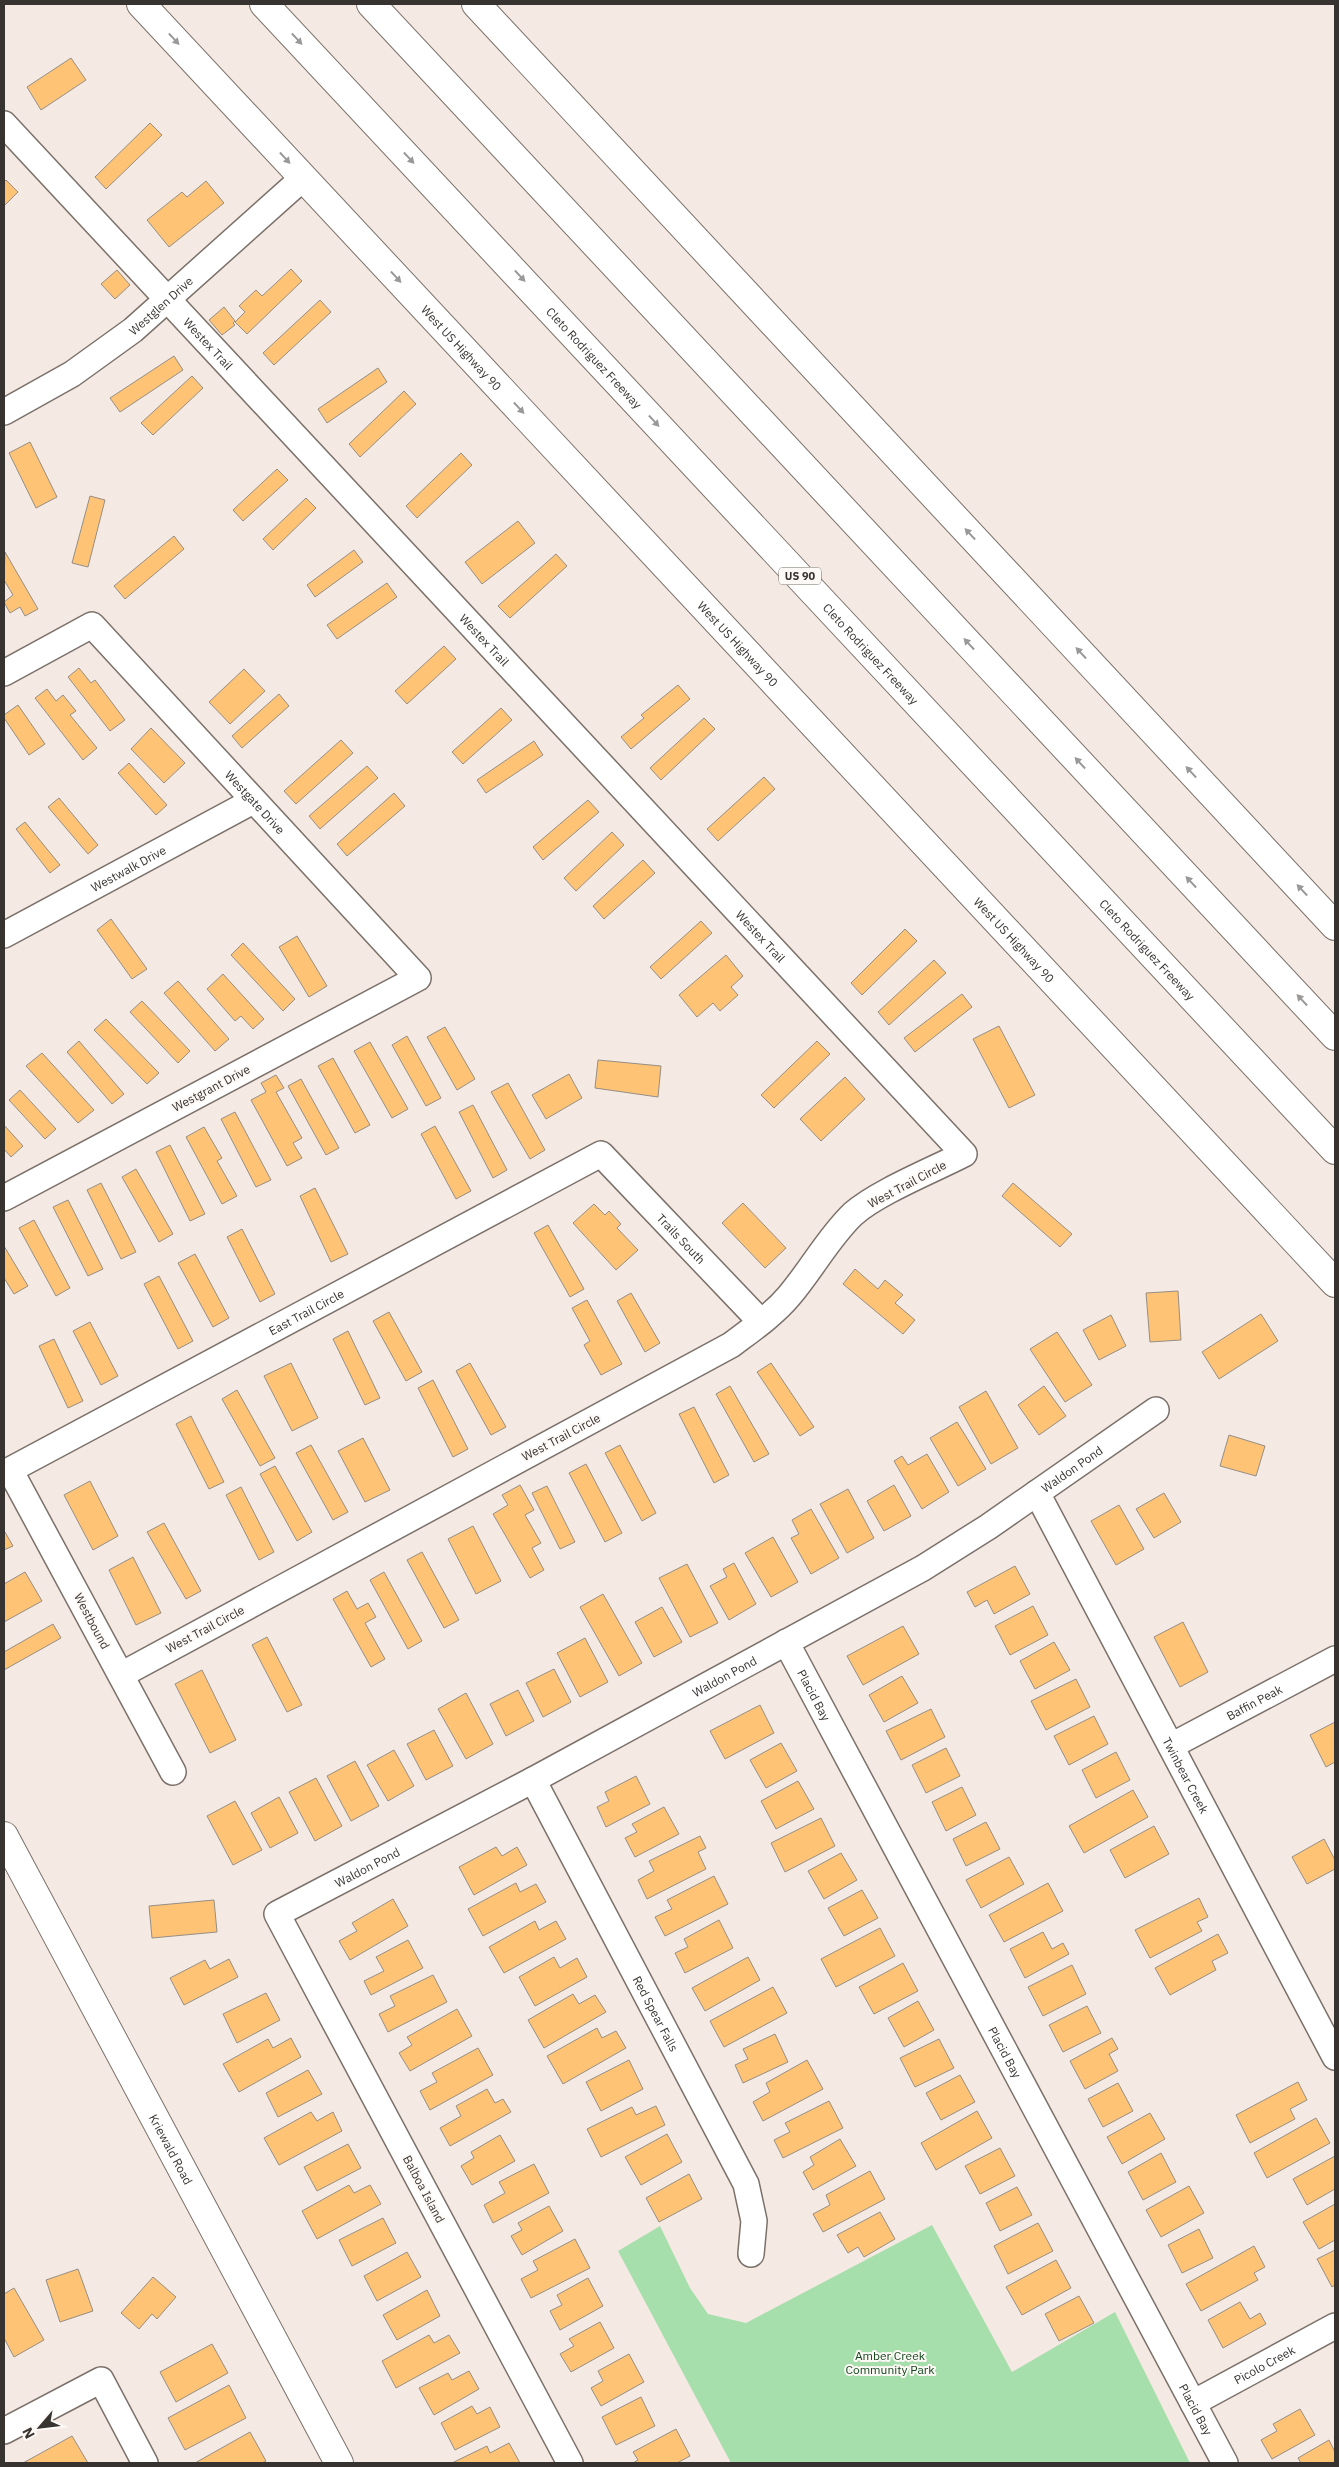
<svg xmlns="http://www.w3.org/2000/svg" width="1339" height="2467" font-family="'IBM Plex Sans',sans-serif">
<rect width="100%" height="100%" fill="#f5eae3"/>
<path fill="#a6deac" d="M932 2225 1012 2372 1115 2312 1190 2463H731L618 2251 660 2226 690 2288 708 2314 746 2323Z"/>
<path fill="#fec375" stroke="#958e85" d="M71 58 86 80 41 110 27 87Z
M150 123 162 135 106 189 95 177Z
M6 180 18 192 4 206V182Z
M206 181 224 203 169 247 147 220 182 192 187 197Z
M291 269 302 281 247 334 235 322 245 312 239 306 256 290 262 296Z
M117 270 130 285 115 299 101 284Z
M320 300 331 312 274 365 263 353Z
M224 307 235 321 233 323 235 325 222 335 209 320Z
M174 356 183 370 120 412 110 398Z
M378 368 387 382 327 423 318 409Z
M192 376 203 388 153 435 141 423Z
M404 391 416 404 360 457 349 444Z
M30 442 57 497 36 508 9 453Z
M461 453 472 465 417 518 406 506Z
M277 469 288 480 243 521 233 510Z
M90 496 105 500 88 567 72 563Z
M306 498 316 508 273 550 263 539Z
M518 521 535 543 482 584 465 562Z
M174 536 184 549 125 599 114 586Z
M354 550 363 562 315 597 307 585Z
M5 552 38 609 25 616 20 607 10 613 4 602 13 595 4 580Z
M556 554 567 566 510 618 498 606Z
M387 583 397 597 337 639 327 625Z
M444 646 456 659 407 704 395 691Z
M79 668 91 683 95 680 125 720 110 731 68 677Z
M244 669 265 691 230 724 209 702Z
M678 685 690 699 631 749 621 737 644 718 641 715Z
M47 689 56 701 63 695 76 711 70 715 97 748 83 760 35 698Z
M279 694 289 706 242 748 232 736Z
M18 705 45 744 29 755 4 718V715Z
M501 708 512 720 463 764 452 752Z
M704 718 715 729 661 780 650 768Z
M151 728 185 763 164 783 131 749Z
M341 740 353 753 296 804 284 791Z
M534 741 543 755 486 793 477 780Z
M129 763 167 805 156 815 118 773Z
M367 766 378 778 320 829 309 816Z
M764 777 775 789 718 841 707 829Z
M394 793 405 806 347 856 337 844Z
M59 798 98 845 88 854 48 807Z
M588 800 599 812 543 860 533 847Z
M25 822 60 865 50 873 16 829Z
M612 832 624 845 576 891 564 878Z
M643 860 655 873 604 919 593 906Z
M111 919 147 969 132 979 97 930Z
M701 921 712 933 661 979 650 967Z
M905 929 917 941 862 995 851 983Z
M297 936 327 986 309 997 279 947Z
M243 943 295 999 283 1011 231 955Z
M726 955 743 976 731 987 738 995 720 1011 713 1003 697 1017 679 995Z
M934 960 946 973 889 1025 878 1012Z
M223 974 264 1019 253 1029 241 1016 235 1021 207 989Z
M178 981 229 1039 215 1051 164 993Z
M962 994 972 1007 915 1052 904 1038Z
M142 1001 190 1051 178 1063 130 1012Z
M106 1019 159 1073 147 1084 94 1030Z
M999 1026 1035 1095 1009 1108 973 1039Z
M445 1027 475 1079 457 1090 427 1037Z
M407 1036 441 1098 426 1106 392 1045Z
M79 1041 124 1094 112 1104 67 1052Z
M817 1041 830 1054 774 1108 761 1095Z
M370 1042 408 1109 392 1118 354 1051Z
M42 1053 94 1110 78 1123 26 1066Z
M333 1058 370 1125 355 1133 318 1066Z
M598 1060 661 1066 658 1097 595 1088Z
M569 1074 582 1098 546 1119 532 1095Z
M276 1075 284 1088 276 1092 302 1138 293 1143 302 1158 287 1166 251 1100 266 1092 261 1083Z
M845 1077 865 1099 821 1141 800 1119Z
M301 1079 339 1148 326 1155 288 1086Z
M508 1083 545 1150 530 1159 491 1092Z
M20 1090 56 1129 45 1139 9 1100Z
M473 1105 507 1170 493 1178 459 1112Z
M235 1112 271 1180 256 1187 221 1119Z
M4 1125 23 1146 11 1157 4 1149Z
M435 1126 471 1191 456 1199 421 1134Z
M204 1127 222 1158 217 1161 237 1196 222 1204 186 1137Z
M170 1145 205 1214 190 1221 156 1152Z
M136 1169 173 1234 159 1242 122 1177Z
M101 1183 136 1252 121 1259 87 1190Z
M1013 1183 1072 1234 1060 1247 1002 1196Z
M315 1188 348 1254 331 1262 300 1196Z
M68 1200 103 1269 88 1276 53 1207Z
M743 1203 786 1248 765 1268 722 1223Z
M594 1204 605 1215 609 1211 621 1224 617 1228 638 1250 616 1270 573 1223Z
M34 1220 70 1288 56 1296 19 1228Z
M548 1225 584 1289 570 1297 534 1233Z
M242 1229 275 1294 260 1302 227 1237Z
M4 1246 28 1286 14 1294 4 1278Z
M195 1254 229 1318 213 1327 178 1263Z
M855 1269 878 1289 885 1280 903 1295 895 1303 915 1320 903 1334 843 1284Z
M159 1276 193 1341 178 1349 144 1284Z
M1178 1291 1181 1340 1150 1342 1146 1293Z
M631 1293 660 1343 645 1352 617 1301Z
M587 1300 622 1364 601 1375 584 1345 590 1341 572 1308Z
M389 1312 422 1372 406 1381 373 1321Z
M1261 1314 1278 1341 1219 1379 1202 1352Z
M1111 1315 1126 1346 1099 1360 1083 1330Z
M90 1322 118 1376 101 1385 73 1331Z
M348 1331 380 1398 365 1405 333 1339Z
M1057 1332 1092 1385 1065 1402 1030 1349Z
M54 1339 83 1401 68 1408 39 1346Z
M291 1363 318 1418 292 1431 264 1376Z
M470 1363 506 1427 491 1435 456 1371Z
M771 1363 814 1427 800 1436 757 1372Z
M433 1380 468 1449 453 1457 418 1388Z
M730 1386 769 1454 754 1462 716 1394Z
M1044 1386 1066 1416 1039 1435 1018 1405Z
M237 1390 275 1458 260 1466 222 1399Z
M986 1391 1018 1448 991 1464 959 1407Z
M694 1407 729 1475 714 1483 679 1414Z
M191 1416 224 1482 209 1489 176 1424Z
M957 1422 986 1469 958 1486 930 1438Z
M1229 1435 1265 1446 1256 1476 1220 1466Z
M363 1438 390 1490 365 1502 338 1451Z
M311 1445 348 1512 333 1520 296 1453Z
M620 1445 656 1513 642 1521 605 1453Z
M927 1454 949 1492 922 1509 894 1461 902 1456 908 1465Z
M586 1464 622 1533 605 1542 569 1473Z
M275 1466 312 1532 297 1541 260 1474Z
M90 1481 118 1536 93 1550 64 1495Z
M520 1485 534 1510 525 1515 541 1543 532 1548 544 1570 530 1578 493 1514 508 1505 502 1495Z
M894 1485 911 1516 884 1531 867 1501Z
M547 1486 575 1542 560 1549 532 1493Z
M241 1487 274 1552 259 1560 226 1495Z
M848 1489 874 1538 847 1553 820 1504Z
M1164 1493 1181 1522 1154 1538 1136 1509Z
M1119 1505 1144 1549 1116 1565 1091 1521Z
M811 1509 839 1558 811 1574 791 1538 799 1534 792 1520Z
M164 1523 201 1591 186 1599 147 1532Z
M473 1526 501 1581 476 1594 448 1539Z
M4 1532H5L13 1546 4 1550Z
M773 1537 798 1582 771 1597 745 1553Z
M422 1552 459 1620 444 1628 407 1560Z
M133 1557 161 1613 136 1625 109 1570Z
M734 1563 756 1604 729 1620 710 1586 727 1577 723 1569Z
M687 1564 718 1623 690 1637 659 1578Z
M1015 1566 1030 1594 994 1614 987 1600 975 1607 967 1592Z
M25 1572 42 1601 4 1622V1584Z
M384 1572 422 1641 408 1649 370 1580Z
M347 1591 357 1609 368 1603 376 1617 365 1623 385 1659 371 1667 333 1599Z
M603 1594 642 1663 619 1676 580 1607Z
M1033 1606 1048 1635 1010 1655 995 1626Z
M662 1607 682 1642 654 1657 635 1622Z
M1183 1622 1208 1672 1180 1687 1154 1637Z
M53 1624 61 1638 4 1670V1652Z
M903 1626 919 1654 863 1685 847 1656Z
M267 1637 302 1705 287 1712 252 1645Z
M585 1638 608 1682 580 1697 557 1653Z
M1054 1642 1070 1670 1035 1689 1020 1661Z
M554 1669 571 1702 543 1717 526 1683Z
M202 1670 236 1740 210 1753 175 1684Z
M902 1676 918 1703 884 1722 869 1695Z
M1076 1679 1090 1707 1046 1730 1031 1701Z
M518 1690 534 1721 506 1736 490 1704Z
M466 1693 493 1744 466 1759 438 1709Z
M760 1705 774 1733 725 1759 710 1731Z
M931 1709 945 1737 901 1760 886 1731Z
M1094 1716 1108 1744 1069 1765 1054 1736Z
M1335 1722V1762L1326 1767 1310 1735Z
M434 1730 453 1766 426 1780 407 1744Z
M781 1743 797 1771 766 1788 750 1760Z
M946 1748 960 1776 926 1793 912 1765Z
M394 1750 414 1786 388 1801 367 1765Z
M1116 1752 1130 1780 1096 1798 1082 1770Z
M355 1761 379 1806 351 1821 327 1776Z
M636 1776 650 1804 606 1827 597 1807 609 1801 605 1792Z
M316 1778 342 1826 315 1841 289 1792Z
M798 1781 814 1809 776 1829 761 1801Z
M962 1787 976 1815 946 1831 932 1802Z
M1133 1790 1148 1817 1084 1853 1069 1826Z
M279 1797 298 1833 270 1848 251 1813Z
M235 1801 262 1850 233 1865 207 1816Z
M664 1807 679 1834 635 1857 625 1838 637 1832 632 1824Z
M821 1818 835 1846 785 1872 771 1843Z
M986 1822 1000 1849 966 1866 953 1839Z
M1154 1826 1169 1854 1125 1878 1110 1850Z
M700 1836 706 1848 698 1852 706 1869 647 1899 638 1880 654 1871 649 1861Z
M1324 1839 1335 1860V1869L1307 1884 1292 1857Z
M496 1847 502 1856 517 1847 527 1865 474 1895 459 1867Z
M841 1853 857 1880 824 1899 808 1871Z
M1009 1857 1024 1884 981 1908 966 1880Z
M714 1876 728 1904 665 1936 655 1917 672 1909 667 1900Z
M516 1883 520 1892 536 1884 546 1902 483 1936 468 1909Z
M1048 1883 1063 1911 1004 1942 989 1915Z
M862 1890 878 1918 844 1936 828 1908Z
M1199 1898 1208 1917 1197 1922 1202 1931 1150 1958 1135 1930Z
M393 1899 408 1926 350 1960 339 1941 357 1931 352 1923Z
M214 1900 217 1932 152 1938 149 1906Z
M719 1920 733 1948 685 1973 675 1953 688 1947 684 1939Z
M535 1921 539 1930 556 1921 566 1939 504 1973 489 1947Z
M880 1928 895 1956 836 1987 821 1959Z
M1043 1932 1052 1949 1063 1943 1069 1954 1025 1978 1010 1949Z
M1218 1934 1228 1953 1212 1961 1216 1970 1170 1995 1155 1968Z
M408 1940 423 1968 371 1995 364 1981 384 1971 376 1957Z
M554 1957 560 1968 577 1958 587 1977 535 2006 519 1977Z
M748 1957 760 1980 705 2011 692 1988Z
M229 1959 238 1977 184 2005 170 1978 205 1960 210 1969Z
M903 1963 918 1991 874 2014 859 1987Z
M1072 1965 1086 1994 1043 2016 1028 1987Z
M433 1975 447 2002 388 2032 379 2014 395 2006 390 1996Z
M773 1987 787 2013 724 2047 710 2021Z
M266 1993 280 2020 237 2043 223 2014Z
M573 1994 579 2004 595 1995 606 2012 544 2048 528 2020Z
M918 2001 934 2030 904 2047 888 2018Z
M1087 2006 1101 2033 1063 2052 1049 2025Z
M457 2009 472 2036 410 2071 399 2053 412 2045 407 2037Z
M597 2028 602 2038 616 2031 626 2048 563 2084 547 2056Z
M775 2034 788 2062 743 2083 735 2065 748 2059 743 2049Z
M291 2038 301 2057 239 2092 223 2064 268 2039 273 2048Z
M1112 2038 1118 2049 1109 2054 1118 2071 1085 2089 1070 2061Z
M939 2039 954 2068 915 2087 900 2058Z
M478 2048 493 2075 430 2110 420 2091 437 2082 432 2073Z
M629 2060 643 2089 601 2111 586 2082Z
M807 2060 823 2089 763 2121 753 2102 770 2092 766 2083Z
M308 2070 322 2094 278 2117 266 2093Z
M960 2075 975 2102 941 2120 926 2093Z
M1298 2082 1307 2100 1290 2109 1295 2119 1250 2143 1236 2115Z
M1118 2083 1133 2111 1103 2127 1088 2099Z
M487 2089 495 2103 503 2099 511 2112 450 2146 440 2128 461 2116 456 2106Z
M829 2101 843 2128 783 2158 774 2140 790 2132 785 2123Z
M656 2106 665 2125 601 2157 587 2129 632 2107 636 2115Z
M977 2111 992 2138 936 2170 921 2143Z
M311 2112 317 2121 333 2112 342 2131 279 2165 264 2138Z
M1150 2113 1165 2139 1122 2164 1107 2137Z
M1316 2118 1330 2143 1267 2178 1254 2153Z
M667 2134 682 2162 641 2185 625 2157Z
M500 2135 515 2161 472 2185 461 2166 474 2158 471 2152Z
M840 2139 856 2166 813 2190 803 2172 814 2165 810 2157Z
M348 2144 361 2168 317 2191 304 2167Z
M1000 2148 1015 2176 980 2194 965 2166Z
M1161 2153 1176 2182 1143 2200 1128 2172Z
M1335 2156V2189L1307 2205 1293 2179Z
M534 2164 549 2193 493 2223 484 2205 505 2193 499 2182Z
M870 2171 885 2199 823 2232 813 2214 830 2205 826 2195Z
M689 2174 702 2199 659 2222 646 2198Z
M349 2185 354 2193 370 2185 381 2204 317 2239 302 2211Z
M1189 2186 1204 2213 1161 2237 1146 2210Z
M1017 2187 1032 2215 1000 2231 986 2203Z
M1335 2204V2240L1319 2249 1303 2222Z
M549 2206 563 2231 522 2255 511 2236 522 2230 518 2223Z
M880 2212 895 2239 864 2257 858 2247 848 2253 837 2235Z
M383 2218 396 2243 352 2266 339 2240Z
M1038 2223 1053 2251 1008 2274 994 2246Z
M1199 2229 1213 2258 1182 2273 1168 2245Z
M575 2239 590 2268 531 2298 521 2279 538 2270 533 2261Z
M1254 2246 1265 2267 1254 2273 1258 2280 1201 2311 1186 2284Z
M1335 2250V2285L1332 2287 1317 2259Z
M407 2252 421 2277 377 2301 364 2276Z
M1056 2260 1071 2288 1022 2315 1006 2287Z
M78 2269 93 2311 60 2322 46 2280Z
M153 2277 176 2297 157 2319 152 2314 139 2329 121 2313Z
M588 2278 603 2306 560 2330 550 2311 562 2305 557 2295Z
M14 2288 44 2340 14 2357 4 2338V2294Z
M427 2290 440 2316 397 2340 383 2315Z
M1079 2296 1094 2323 1059 2341 1045 2314Z
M1240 2302 1250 2319 1260 2313 1266 2324 1223 2348 1208 2320Z
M600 2322 614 2348 571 2372 560 2354 574 2346 569 2339Z
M429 2335 434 2343 449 2335 460 2353 396 2388 382 2361Z
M212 2344 228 2373 176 2402 160 2372Z
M629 2354 644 2382 601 2406 591 2388 603 2381 598 2371Z
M469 2371 479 2389 434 2415 419 2388 448 2373 452 2380Z
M229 2385 246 2418 185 2450 168 2418Z
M641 2397 655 2426 616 2445 602 2417Z
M472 2406 477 2414 490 2407 500 2427 455 2450 441 2423Z
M1300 2409 1315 2435 1272 2459 1261 2440 1277 2431 1273 2424Z
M676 2429 690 2456 677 2463H633L638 2460 633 2452Z
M250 2432 266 2461 262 2463H195Z
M72 2436 88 2463H23Z
M1329 2440 1335 2452V2463H1301L1298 2458Z
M509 2443 520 2463H452L487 2446 490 2453Z"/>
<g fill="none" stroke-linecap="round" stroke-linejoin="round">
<defs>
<g id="street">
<path id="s1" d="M4 124 964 1154C933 1170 878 1192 853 1214 828 1238 812 1269 789 1296 773 1315 751 1330 731 1345L121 1675"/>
<path id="s2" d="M4 412 72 374 133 330 303 178"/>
<path id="s3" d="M4 673 92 625 418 978 4 1198"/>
<path id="s4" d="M4 935 253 801"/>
<path id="s5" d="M1037 1493 1335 2057"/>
<path id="s6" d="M786 1642 1225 2463"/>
<path id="s7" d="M1171 1746 1335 1659"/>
<path id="s8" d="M173 1772 10 1470 601 1154 761 1322"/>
<path id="s9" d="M533 1780 746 2184 754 2221 751 2254"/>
<path id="s10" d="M1193 2403 1335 2326"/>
<path d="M4 2431 101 2380 145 2463"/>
<path id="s11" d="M570 2463 277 1914 533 1780 923 1568 988 1527 1156 1410"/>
</g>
<g id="secondary">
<path id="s12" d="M141 4 1335 1283"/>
<path d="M476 4 1335 926"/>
<path id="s13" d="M4 1836 339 2463"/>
</g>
<g id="highway">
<path id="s14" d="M264 4 1335 1150"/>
<path d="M371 4 1335 1036"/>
</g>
</defs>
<use href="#street" stroke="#7b716a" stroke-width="28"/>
<use href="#secondary" stroke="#7b716a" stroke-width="30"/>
<use href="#highway" stroke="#7b716a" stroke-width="30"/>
<use href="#street" stroke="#fff" stroke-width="25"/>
<use href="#secondary" stroke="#fff" stroke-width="28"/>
<use href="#highway" stroke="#fff" stroke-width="28"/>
</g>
<defs><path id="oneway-solid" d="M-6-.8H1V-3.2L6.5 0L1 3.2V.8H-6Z" transform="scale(1.25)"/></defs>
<g fill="#9b9998">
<use href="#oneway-solid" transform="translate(174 39) rotate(47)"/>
<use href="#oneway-solid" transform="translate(297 39) rotate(47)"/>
<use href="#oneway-solid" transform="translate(285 158) rotate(47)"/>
<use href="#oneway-solid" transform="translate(409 158) rotate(47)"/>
<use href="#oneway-solid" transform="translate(520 276) rotate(47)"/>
<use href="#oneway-solid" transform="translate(396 277) rotate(47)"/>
<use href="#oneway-solid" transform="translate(519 408) rotate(47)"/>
<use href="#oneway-solid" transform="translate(654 421) rotate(47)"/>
<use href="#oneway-solid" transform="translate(970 534) rotate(-133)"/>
<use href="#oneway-solid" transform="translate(969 644) rotate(-133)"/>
<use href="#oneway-solid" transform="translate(1081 653) rotate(-133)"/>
<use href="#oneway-solid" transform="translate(1080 763) rotate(-133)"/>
<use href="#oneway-solid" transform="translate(1191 772) rotate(-133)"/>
<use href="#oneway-solid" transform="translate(1191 882) rotate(-133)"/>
<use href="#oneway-solid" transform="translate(1302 890) rotate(-133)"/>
<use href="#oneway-solid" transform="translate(1302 1000) rotate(-133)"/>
</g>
<g text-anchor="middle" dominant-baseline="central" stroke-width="4" stroke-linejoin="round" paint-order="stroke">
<rect fill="#fdf9f6" stroke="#726e6b" stroke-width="1" x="779" y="567.5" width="42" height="17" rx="4"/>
<g font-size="11" font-weight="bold" fill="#373330">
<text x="800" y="576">US 90</text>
</g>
<g font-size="12" fill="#373330" stroke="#fdf9f6">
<text stroke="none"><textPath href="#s2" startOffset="190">Westglen Drive</textPath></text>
<text stroke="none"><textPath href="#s1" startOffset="300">Westex Trail</textPath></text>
<text stroke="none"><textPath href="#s12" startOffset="470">West US Highway 90</textPath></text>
<text stroke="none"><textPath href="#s14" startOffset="484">Cleto Rodriguez Freeway</textPath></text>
<text stroke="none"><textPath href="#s1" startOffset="705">Westex Trail</textPath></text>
<text stroke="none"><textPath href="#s12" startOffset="875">West US Highway 90</textPath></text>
<text stroke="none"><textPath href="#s14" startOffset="889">Cleto Rodriguez Freeway</textPath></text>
<text stroke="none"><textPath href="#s3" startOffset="341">Westgate Drive</textPath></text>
<text stroke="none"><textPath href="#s4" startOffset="141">Westwalk Drive</textPath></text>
<text stroke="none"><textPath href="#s1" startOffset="1110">Westex Trail</textPath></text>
<text stroke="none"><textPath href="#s12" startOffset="1280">West US Highway 90</textPath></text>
<text stroke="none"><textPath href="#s14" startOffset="1294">Cleto Rodriguez Freeway</textPath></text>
<text transform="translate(211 1088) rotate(-28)">Westgrant Drive</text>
<text transform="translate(907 1184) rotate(-28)">West Trail Circle</text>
<text stroke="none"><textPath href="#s8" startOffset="1130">Trails South</textPath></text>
<text stroke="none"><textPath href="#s8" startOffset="679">East Trail Circle</textPath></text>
<text transform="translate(561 1437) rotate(-28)">West Trail Circle</text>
<text stroke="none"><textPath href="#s11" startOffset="1534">Waldon Pond</textPath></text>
<text transform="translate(92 1621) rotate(62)">Westbound</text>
<text transform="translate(205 1629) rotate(-28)">West Trail Circle</text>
<text stroke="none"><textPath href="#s11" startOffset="1129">Waldon Pond</textPath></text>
<text stroke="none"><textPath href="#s6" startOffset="60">Placid Bay</textPath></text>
<text stroke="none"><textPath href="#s7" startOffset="94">Baffin Peak</textPath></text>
<text stroke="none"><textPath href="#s5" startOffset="319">Twinbear Creek</textPath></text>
<text stroke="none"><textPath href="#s11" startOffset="724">Waldon Pond</textPath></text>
<text stroke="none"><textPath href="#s9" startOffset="264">Red Spear Falls</textPath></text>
<text stroke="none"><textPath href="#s6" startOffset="465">Placid Bay</textPath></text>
<text stroke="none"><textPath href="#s13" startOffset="355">Kriewald Road</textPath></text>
<text transform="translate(424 2189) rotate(62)">Balboa Island</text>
<text stroke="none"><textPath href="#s10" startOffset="81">Picolo Creek</textPath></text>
<text stroke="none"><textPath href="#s6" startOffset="870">Placid Bay</textPath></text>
</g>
<g font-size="12" fill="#12471e" stroke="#fdf9f6">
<text x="890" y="2355">Amber Creek<tspan x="890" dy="14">Community Park</tspan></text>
</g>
</g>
<rect width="1339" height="2467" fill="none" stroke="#373330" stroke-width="10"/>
<g transform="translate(40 2427) rotate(242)" stroke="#fdf9f6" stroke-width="4" paint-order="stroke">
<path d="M0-4L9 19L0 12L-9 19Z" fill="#373330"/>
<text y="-8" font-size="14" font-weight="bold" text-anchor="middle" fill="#373330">N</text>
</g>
</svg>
